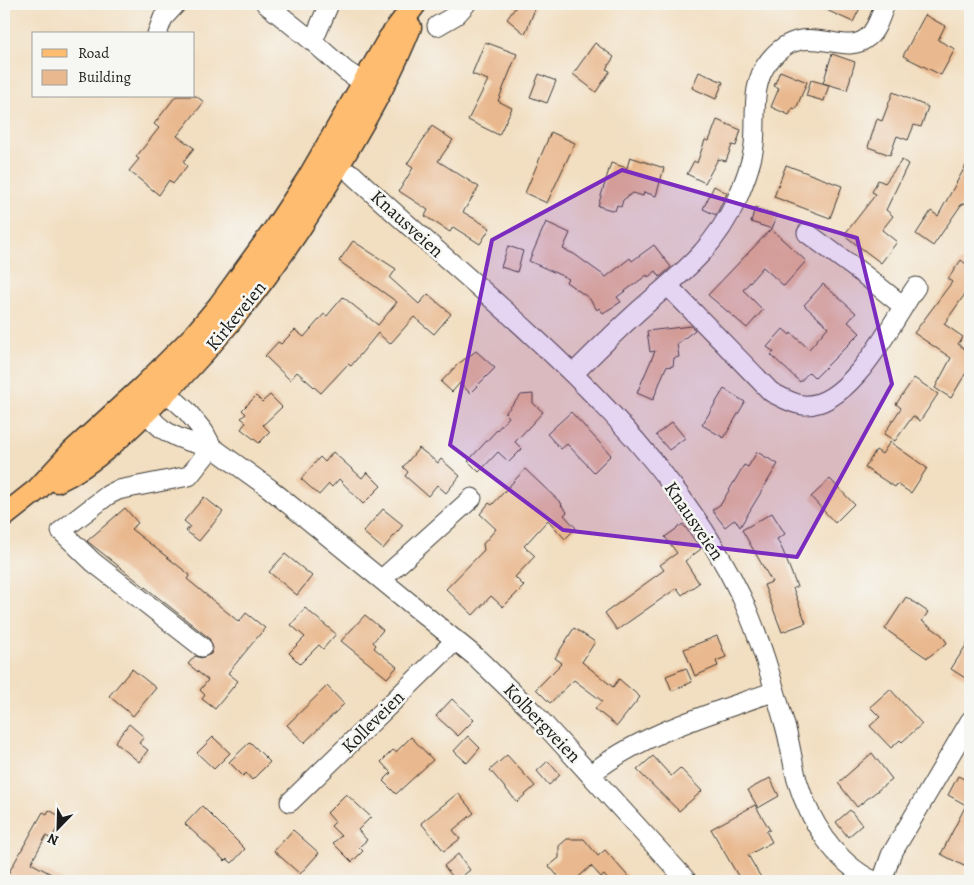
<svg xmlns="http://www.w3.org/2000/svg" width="974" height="885" font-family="Alegreya,serif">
<rect width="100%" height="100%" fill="#f6f6f2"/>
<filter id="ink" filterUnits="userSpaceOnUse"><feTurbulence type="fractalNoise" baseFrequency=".02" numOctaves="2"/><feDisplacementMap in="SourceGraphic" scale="10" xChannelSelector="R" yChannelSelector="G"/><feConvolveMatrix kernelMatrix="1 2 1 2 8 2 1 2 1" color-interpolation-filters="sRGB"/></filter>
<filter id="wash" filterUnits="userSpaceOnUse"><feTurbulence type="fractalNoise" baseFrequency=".0096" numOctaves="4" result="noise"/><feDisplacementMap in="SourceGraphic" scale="20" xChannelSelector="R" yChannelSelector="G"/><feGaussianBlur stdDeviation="1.12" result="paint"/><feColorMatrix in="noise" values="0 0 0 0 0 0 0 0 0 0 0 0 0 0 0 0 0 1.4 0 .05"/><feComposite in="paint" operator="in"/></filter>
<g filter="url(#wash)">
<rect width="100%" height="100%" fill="#f2dec0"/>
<g id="blocks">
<path fill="#e9b88e" d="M518 4H537L525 34 507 19Z
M813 4H862L853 22Z
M925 15 945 26 938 40 955 49 941 75 903 56Z
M485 42 517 54 498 101 512 108 499 135 468 120 488 80 472 74Z
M595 43 614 57 606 69 610 71 596 92 573 74Z
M832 54 855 62 847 90 823 83Z
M780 71 807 82 796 109 793 108 789 115 771 107 779 88 774 86Z
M699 72 723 82 716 99 692 88Z
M539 74 556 81 547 103 530 97Z
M811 80 829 85 824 101 806 96Z
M893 92 928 107 921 127 914 125 908 140 897 136 890 155 868 147 877 119 882 121Z
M176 96H196L204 102 177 136 194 148 183 162 187 166 173 184 169 180 159 195 129 171 139 159 136 157 159 128 154 124Z
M717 120 741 130 736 146 732 145 726 161 718 159 705 183 687 174 694 161 697 163 705 140 709 141Z
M432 126 453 140 438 161 479 187 463 212 490 228 480 244 453 227 450 232 425 216 428 210 399 191 413 168 407 164Z
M551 132 575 143 547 203 525 193Z
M630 157 664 168 656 196 644 192 643 196 633 193 623 200 621 207 617 205 615 211 598 206 611 163 627 168Z
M970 158V206L965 203 961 205 933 246 916 234 931 211 938 216Z
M902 160 908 164 886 210 893 216 882 230 897 242 881 263 844 235 876 194 872 192 878 180 885 183Z
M786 165 842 186 830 218 774 197Z
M714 186 727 193 716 215 703 209Z
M755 207 777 215 772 229 751 222Z
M546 222 570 233 563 249 574 254 606 277 630 258 632 261 654 245 671 267 660 277 656 271 648 277 647 275 617 297 621 302 603 313 599 308 597 310 589 298 566 282 569 279 529 261Z
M771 229 806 261 784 286 763 267 743 290 763 310 747 328 708 295Z
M353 241 396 269 390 278 419 304 428 294 451 314 434 334 414 317 390 344 378 333 351 366 348 364 321 393 297 372 290 380 265 356 278 342 281 344 295 330 304 337 324 314 327 316 343 297 378 325 397 302 339 261Z
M508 246 523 251 517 272 501 267Z
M961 260 970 267V287L944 324 963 337 958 344 970 353V366L951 398 935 388 951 358 914 333 952 282 948 279Z
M823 284 856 313 848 322 860 333 815 378 809 372 800 382 771 355 774 352 767 347 783 329 790 335 791 333 809 349 828 327 804 305Z
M691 326 695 330 677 344 679 357 674 358 673 366 666 367 653 400 637 393 655 351 650 352 647 331Z
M476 351 495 368 470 393 460 383 452 392 441 382 458 364Z
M914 378 938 394 920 421 913 416 895 441 884 434 901 408 896 404Z
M724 389 745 402 724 438 702 425Z
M533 394V403L543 412 515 442 522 449 509 462 498 452 479 472 468 461 509 417 505 413 521 395Z
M270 395 282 407 263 425 270 432 259 443 241 429 246 422 241 418 246 414 242 410 256 396 262 402Z
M571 412 611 455 594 472 567 444 561 449 547 434Z
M672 422 685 438 669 450 656 435Z
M890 442 927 468 911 493 897 484 895 487 865 468 876 450 882 454Z
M419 448 438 463 441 459 460 476 446 493 437 485 428 496 405 476 408 472 403 467Z
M333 452 362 478 367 472 381 486 363 504 339 479 332 487 329 484 319 495 301 479 320 457 325 462Z
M757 452 778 464 740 527 735 519 725 527 712 510 721 504 744 465 748 467Z
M525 469 562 504 561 505 567 512 564 515 576 528 565 539 548 520 524 546 535 556 515 577 524 586 503 607 491 596 473 615 446 589 484 550 483 544 496 529 480 514 489 503 492 505Z
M830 479 854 504 835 523 811 497Z
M204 497 223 512 199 541 186 531 190 526 184 521Z
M125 508 138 523 131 529 190 575 187 579 239 622 246 613 265 628 228 673 238 681 215 709 202 699 205 695 200 690 208 680 188 664 195 656 201 658 211 654 213 648 209 638 87 541Z
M383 509 403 525 383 549 363 532Z
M772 513 785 534 777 539 783 551 797 587 793 588 806 623 782 632 764 585 772 582 742 530Z
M683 524 701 549 685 561 699 583 682 595 677 588 617 630 605 613 664 570 660 565 677 553 665 537Z
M285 554 312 576 297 595 269 572Z
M906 597 928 612 922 621 942 635 947 643 927 658 885 629Z
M305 608 336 634 323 649 319 645 300 664 289 653 305 637 291 625Z
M365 615 383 630 373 642 376 645 374 648 397 667 387 678 341 641Z
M574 628 595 642 582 662 613 687 619 679 640 697 617 726 595 709 602 701 574 680 550 703 536 689 562 663 555 658Z
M717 636 726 657 716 661 718 666 695 676 684 649Z
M970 639V681L951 669Z
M686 668 692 682 672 691 666 676Z
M132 669 156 688 133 716 109 696Z
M327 686 344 704 304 743 287 725Z
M890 689 922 724 902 742 900 740 891 748 870 726 880 717 870 707Z
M452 699 474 720 458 736 436 716Z
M129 724 144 737 139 743 148 750 139 762 115 742Z
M468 736 480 748 467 763 454 751Z
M213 737 230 753 214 769 197 753Z
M411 737 433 760 396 794 383 781 391 773 381 762 393 750 396 752Z
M250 742 270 762 252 780 246 773 243 776 229 762Z
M872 753 892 779 857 807 838 783Z
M507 755 535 786 517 802 490 770Z
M653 756 671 776 680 768 702 791 679 811 637 770Z
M548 761 560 775 549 785 537 771Z
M958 776 970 782V854L964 866 941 854 966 805 948 795Z
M770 778 779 796 758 808 748 790Z
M458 793 474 813 453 830 460 839 444 851 421 823Z
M346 794 371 817 358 830 367 840 359 847 363 851 352 862 333 843 341 836 331 826 335 822 327 813Z
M755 805 770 830 766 831 772 842 748 855 763 881H741L711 829Z
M202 806 245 849 232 863 227 859 225 861 185 824Z
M49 810 63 818 51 839 46 836 31 863 64 881H4L43 812 47 814Z
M850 810 862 825 848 837 836 822Z
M293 830 319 853 300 874 274 851Z
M567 839H584L598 856 605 850 632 881H609L604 875 601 877 591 866 574 881H562L549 866 559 858V846Z
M458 854 470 870 456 881 444 866Z"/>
</g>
</g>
<g filter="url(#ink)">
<use href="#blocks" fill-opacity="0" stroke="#3c3935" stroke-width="1"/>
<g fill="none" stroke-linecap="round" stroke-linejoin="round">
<defs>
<path id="minor" d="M266 4 311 40
M329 4 317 32 311 40 346 71 375 90
M437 26 456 15 466 4
M157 34 163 18 176 4
M352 174C492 305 657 421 742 598 760 638 772 680 784 722 790 741 792 761 797 780 809 820 835 863 874 881
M807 233 863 274 903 306
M668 286 771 392C781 397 792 404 803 405 850 409 893 320 916 287
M573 374C596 351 619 328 644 306 683 272 715 248 737 199 744 183 752 163 754 145 757 118 750 84 769 61 805 15 842 60 868 37 877 30 881 14 885 4
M212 447C189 443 158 434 147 411 144 404 144 394 143 387L166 392 186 410 204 432 212 447 269 488 476 657 533 712 687 881
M382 579 472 498
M202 647 93 562 61 531 108 495 118 490 189 476 212 447
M590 775C641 733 714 713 775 691
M290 802 456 640
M882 881 891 855 970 721"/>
<path id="major" d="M57 481C95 463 128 430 157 401 236 323 296 242 350 145 372 107 394 68 410 27
M4 516 38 489 72 452 143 387 193 337 219 306 275 229 308 179 389 39 415 4"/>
</defs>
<use href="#minor" stroke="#3c3935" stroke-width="21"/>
<use href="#major" stroke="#3c3935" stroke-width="25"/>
<use href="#minor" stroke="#fff" stroke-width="19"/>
<use href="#major" stroke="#febc70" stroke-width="22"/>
</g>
</g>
<path fill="#7b2cbf" fill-opacity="0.2" stroke="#7b2cbf" stroke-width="4" stroke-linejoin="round" d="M622 170 857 238 892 384 797 557 563 530 450 445 492 240Z"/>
<g text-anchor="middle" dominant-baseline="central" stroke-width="5" stroke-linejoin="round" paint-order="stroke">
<g font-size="19" fill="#1c1c1c" stroke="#f6f6f2">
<text transform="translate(407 224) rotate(42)">Knausveien</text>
<text transform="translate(236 316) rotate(-51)">Kirkeveien</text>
<text transform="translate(694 521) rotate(56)">Knausveien</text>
<text transform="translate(373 722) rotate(-45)">Kolleveien</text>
<text transform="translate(542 723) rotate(46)">Kolbergveien</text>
</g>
</g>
<rect width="974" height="885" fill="none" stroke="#f6f6f2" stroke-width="20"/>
<rect x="32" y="32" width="162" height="65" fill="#f6f6f2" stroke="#9f9f9c"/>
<rect x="42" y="49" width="25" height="8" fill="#febc70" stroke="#9f9f9c"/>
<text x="78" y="58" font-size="15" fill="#1c1c1c">Road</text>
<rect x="42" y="70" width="25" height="15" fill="#e9b88e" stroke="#9f9f9c"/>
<text x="78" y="82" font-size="15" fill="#1c1c1c">Building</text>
<g transform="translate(58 828) rotate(203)" stroke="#f6f6f2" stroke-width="4" paint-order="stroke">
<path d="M0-4L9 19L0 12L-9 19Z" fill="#1c1c1c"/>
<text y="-8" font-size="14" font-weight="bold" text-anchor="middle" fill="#1c1c1c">N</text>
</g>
</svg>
